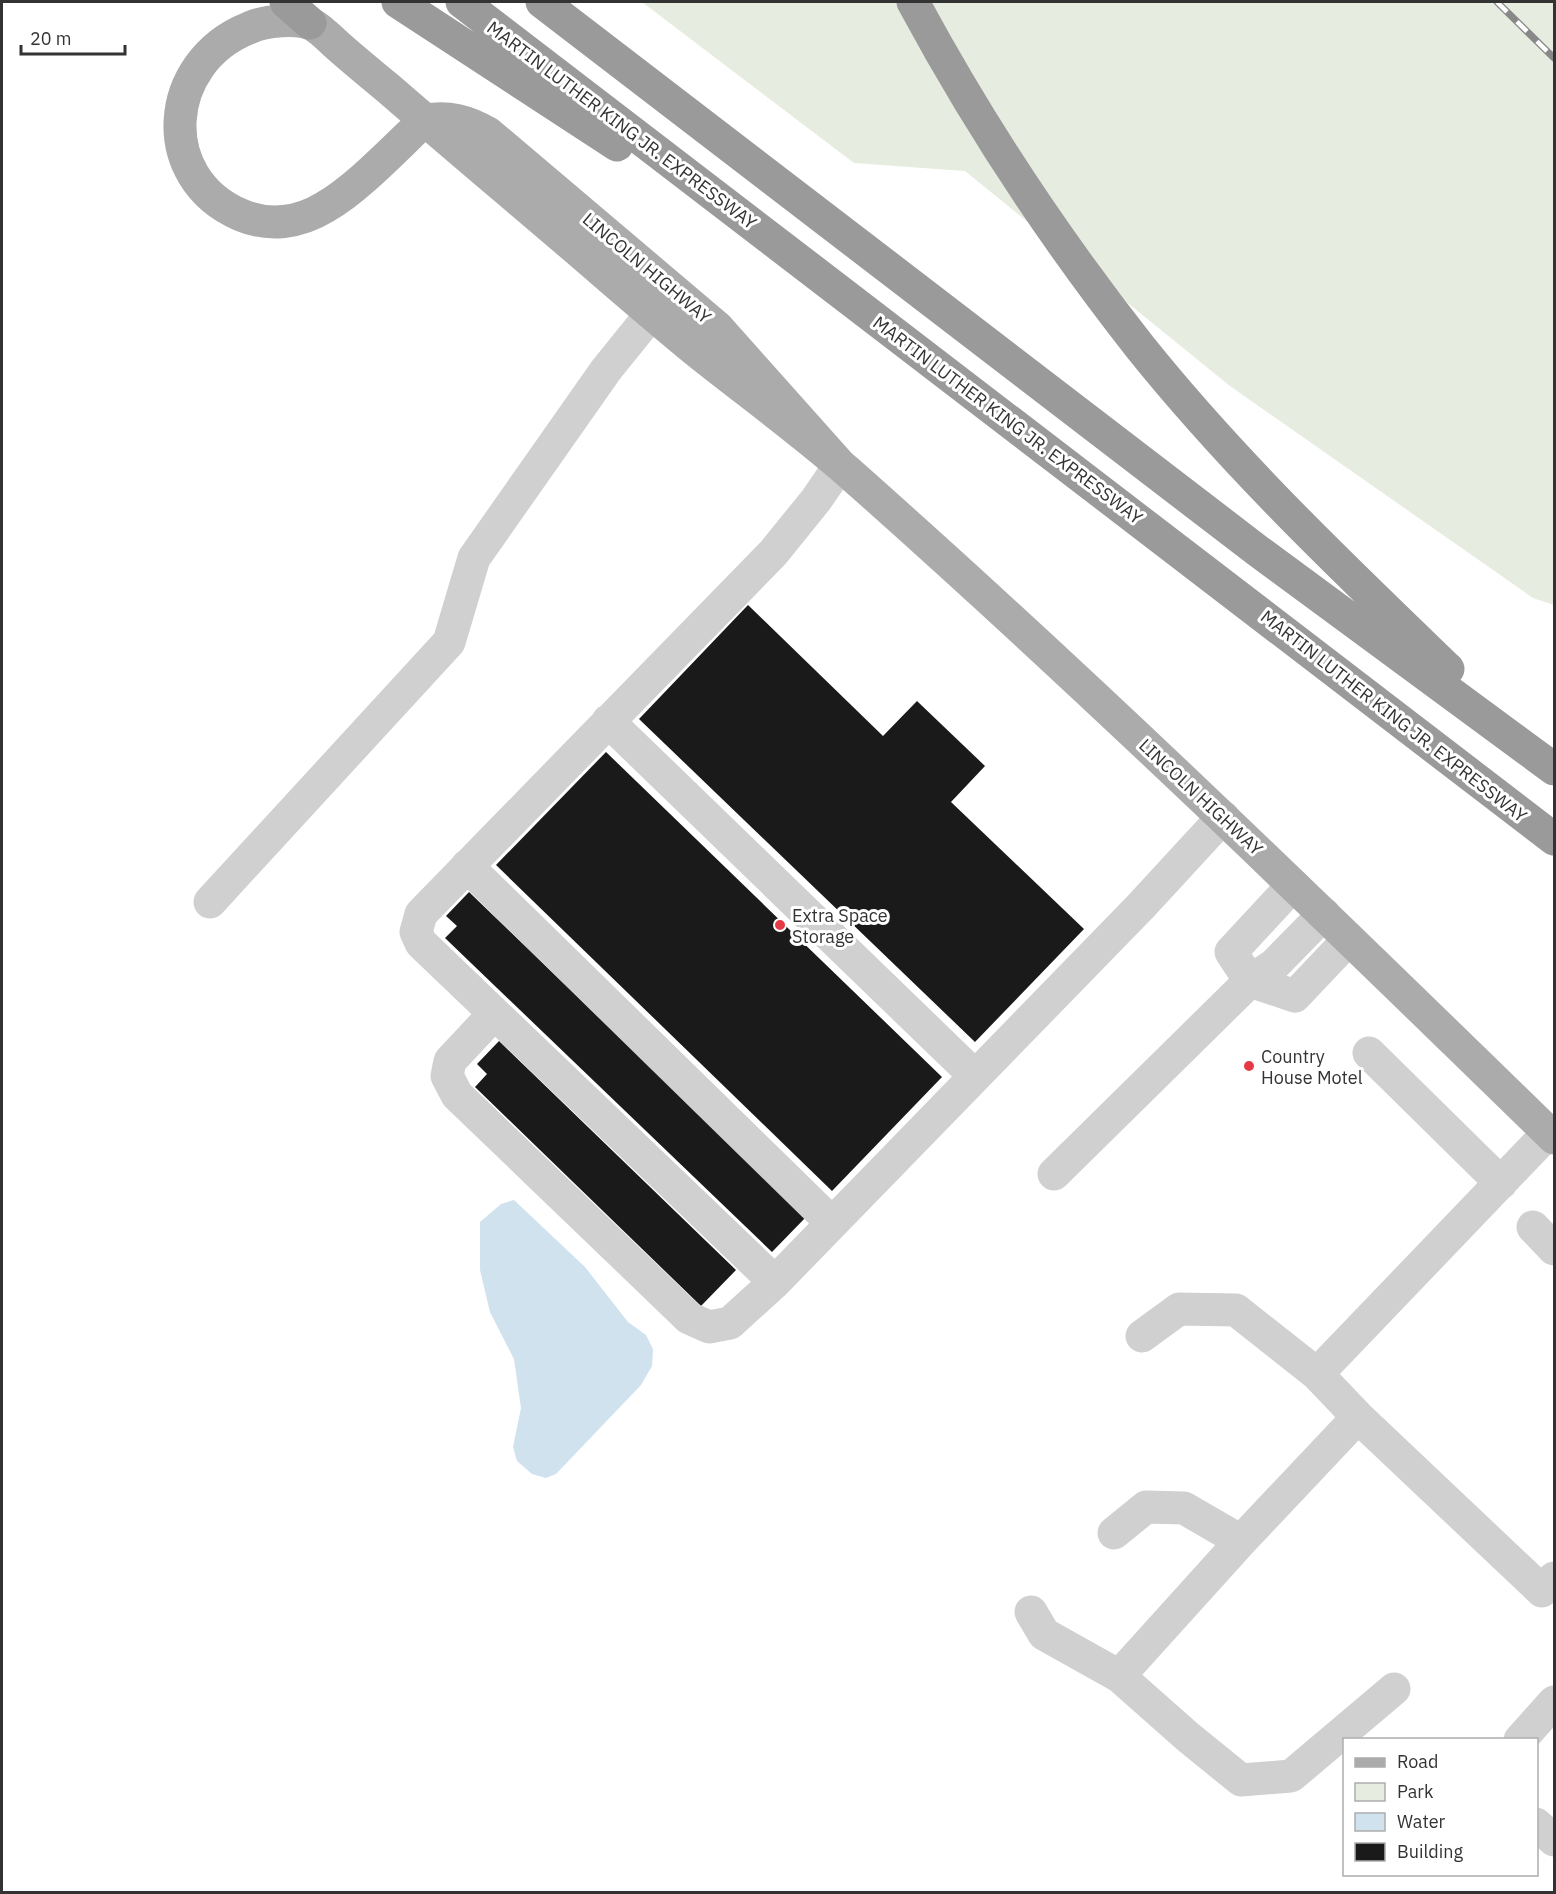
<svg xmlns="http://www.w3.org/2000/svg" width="1556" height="1894" font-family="'IBM Plex Sans',sans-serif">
<rect width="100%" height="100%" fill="#fff"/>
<path fill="#e6ecdf" d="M642 2H1554V605L1533 598 1230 386 965 171 854 163Z"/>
<path fill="#cfe2ee" d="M514 1200 585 1267 628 1322 646 1335 653 1349 652 1366 641 1385 556 1474 546 1478 532 1474 517 1461 513 1447 521 1408 514 1359 490 1312 480 1270V1222L501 1204Z"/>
<path fill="#1a1a1a" d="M748 605 883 736 917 701 985 766 951 802 1084 929 975 1042 639 719Z
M606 752 942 1077 832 1191 496 865Z
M469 892 806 1217 772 1252 445 938 457 926 446 916Z
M499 1041 736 1270 701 1306 475 1087 487 1074 477 1064Z"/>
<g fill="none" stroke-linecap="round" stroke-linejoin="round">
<path stroke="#d0d0d0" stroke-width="33" d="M840 465 816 500 774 552 421 914 416 932 421 943 775 1282 1141 906 1223 817
M608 721 975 1076
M467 866 832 1223
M210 902 449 642 474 558 606 370 652 313
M1250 981 1295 996 1349 939
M1250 981 1274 965 1324 914
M494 1014 450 1061 447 1076 457 1095 689 1318 709 1327 730 1323 775 1282
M1369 1053 1501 1183
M1549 1132 1317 1374 1358 1417 1542 1591 1554 1578
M1054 1174 1250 981 1231 952 1293 885
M1533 1227 1554 1249
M1142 1336 1179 1309 1236 1310 1317 1374
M1114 1533 1146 1507 1184 1508 1241 1541
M1031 1612 1044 1634 1119 1676 1188 1737 1241 1780 1291 1776 1394 1689
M1119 1676 1241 1541 1358 1417
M1520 1740 1554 1702
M1536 1824 1554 1840"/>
<path stroke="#ababab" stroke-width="33" d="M840 465 717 327 488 133C467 121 449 116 425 120 396 147 358 188 325 207 299 223 269 227 241 215 154 178 163 62 249 28 264 21 298 17 313 25 322 30 331 40 338 46 355 61 372 75 389 89 450 142 512 194 574 247 616 283 657 319 700 354 749 393 800 430 847 471 1090 686 1322 912 1554 1138"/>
<path stroke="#9a9a9a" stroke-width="33" d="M286 2 310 23
M398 2 617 145
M462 2 1554 839
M542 2 1258 551 1554 769
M913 2C978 123 1055 239 1140 347 1233 463 1341 566 1448 669"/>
<defs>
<path id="rail" d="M1497 2 1554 58"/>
</defs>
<use href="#rail" stroke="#888" stroke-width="7"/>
<use href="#rail" stroke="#fff" stroke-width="4.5" stroke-dasharray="14" stroke-linecap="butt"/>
</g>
<g fill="#e63946" stroke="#fff" stroke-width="2">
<circle cx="780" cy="925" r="6"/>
<circle cx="1249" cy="1066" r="6"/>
</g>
<g text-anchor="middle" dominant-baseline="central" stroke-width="6" stroke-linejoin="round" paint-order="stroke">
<g font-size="18" fill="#333" stroke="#fff">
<text transform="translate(622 125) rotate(37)">MARTIN LUTHER KING JR. EXPRESSWAY</text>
<text transform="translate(647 268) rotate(40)">LINCOLN HIGHWAY</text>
<text transform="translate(1008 420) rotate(37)">MARTIN LUTHER KING JR. EXPRESSWAY</text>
<text transform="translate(1394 716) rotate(38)">MARTIN LUTHER KING JR. EXPRESSWAY</text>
<text transform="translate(1201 797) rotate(43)">LINCOLN HIGHWAY</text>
</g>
<g font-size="18" fill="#333" stroke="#fff" text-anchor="start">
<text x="792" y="915">Extra Space<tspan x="792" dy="21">Storage</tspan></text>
<text x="1261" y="1056">Country<tspan x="1261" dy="21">House Motel</tspan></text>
</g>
</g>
<rect width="1556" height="1894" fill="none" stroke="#333333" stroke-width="6"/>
<rect x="1343" y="1738" width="195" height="138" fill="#ffffff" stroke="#adadad" stroke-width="1.5"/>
<rect x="1355" y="1758" width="30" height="9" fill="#ababab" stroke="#adadad" stroke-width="1.5"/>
<text x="1397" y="1768" font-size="18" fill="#333333">Road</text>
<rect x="1355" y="1783" width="30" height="18" fill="#e6ecdf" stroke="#adadad" stroke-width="1.5"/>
<text x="1397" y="1798" font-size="18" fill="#333333">Park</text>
<rect x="1355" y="1813" width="30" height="18" fill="#cfe2ee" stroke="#adadad" stroke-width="1.5"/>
<text x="1397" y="1828" font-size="18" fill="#333333">Water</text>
<rect x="1355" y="1843" width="30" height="18" fill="#1a1a1a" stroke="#adadad" stroke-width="1.5"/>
<text x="1397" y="1858" font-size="18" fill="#333333">Building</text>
<path d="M21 45v9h104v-9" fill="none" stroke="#333333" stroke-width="3"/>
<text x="30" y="45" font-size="18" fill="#333333" stroke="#ffffff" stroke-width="4.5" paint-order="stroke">20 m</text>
</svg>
